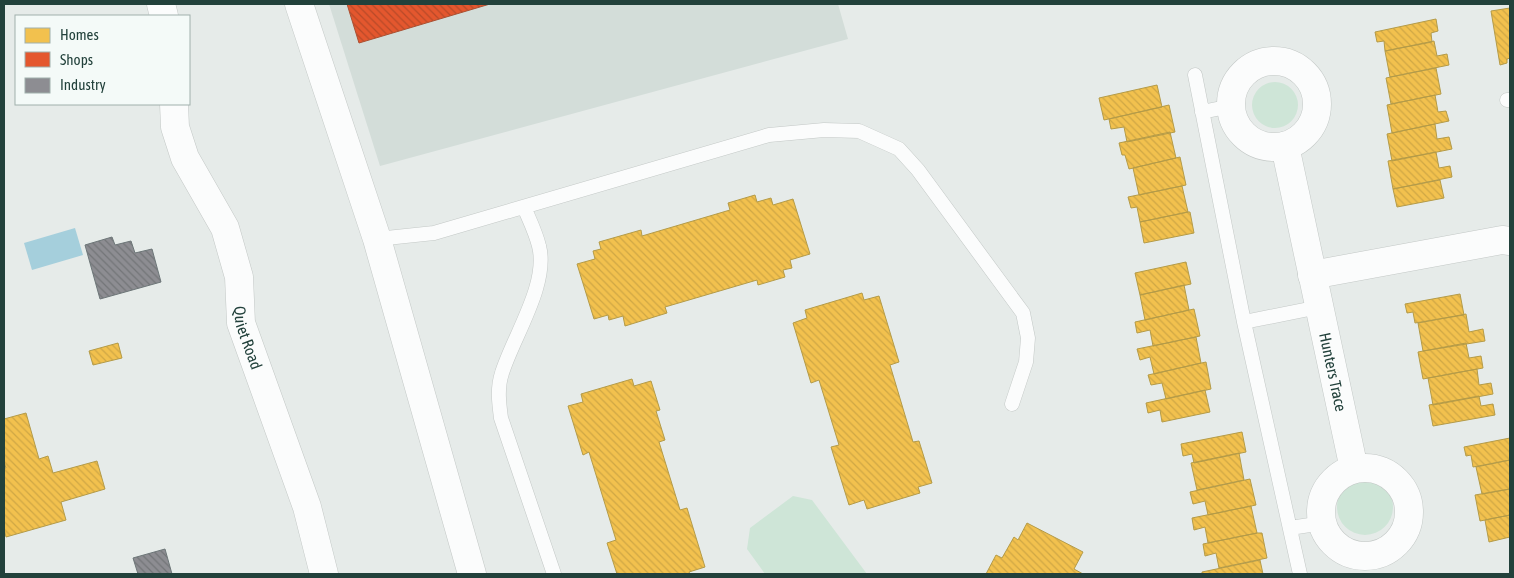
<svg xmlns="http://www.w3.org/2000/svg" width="1514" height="578" font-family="'Asap Condensed',sans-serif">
<defs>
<pattern id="homes-back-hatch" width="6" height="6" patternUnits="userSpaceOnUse" patternTransform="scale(1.25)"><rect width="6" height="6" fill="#f2c14e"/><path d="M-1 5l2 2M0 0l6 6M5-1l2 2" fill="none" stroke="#cfa745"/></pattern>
<pattern id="shops-back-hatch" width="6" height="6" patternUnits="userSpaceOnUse" patternTransform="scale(1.25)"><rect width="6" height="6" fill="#e4572e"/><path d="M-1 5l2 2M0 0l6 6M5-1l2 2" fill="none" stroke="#b84a28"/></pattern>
<pattern id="industry-back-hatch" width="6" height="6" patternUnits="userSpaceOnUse" patternTransform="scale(1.25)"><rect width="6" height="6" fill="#8d8d92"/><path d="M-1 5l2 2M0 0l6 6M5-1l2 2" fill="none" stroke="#737578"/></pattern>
</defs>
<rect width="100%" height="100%" fill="#e6ebe9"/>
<path fill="#d3ddd9" d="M329 4H838L848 39 380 166Z"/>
<path fill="#cee5d7" d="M1252 105a23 23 0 1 1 46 0a23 23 0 1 1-46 0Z
M1337 507a28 28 0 1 1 56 0a28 28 0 1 1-56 0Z
M793 496 812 500 867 574H765L747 549 750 528Z"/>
<path fill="#a5cfdc" d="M75 228 83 255 32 270 24 243Z"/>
<path fill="url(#homes-back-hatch)" stroke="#b49b48" d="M1510 8V58L1507 59V63L1500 65 1491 11Z
M1436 19 1438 31 1431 33 1432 42 1385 51 1384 41 1377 42 1375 32Z
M1434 41 1437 56 1447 54 1449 65 1390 77 1385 51Z
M1436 68 1441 94 1391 104 1386 78Z
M1157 85 1162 107 1104 120 1099 98Z
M1435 95 1438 112 1446 111 1449 121 1392 133 1387 105Z
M1169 105 1175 132 1127 142 1124 127 1111 129 1109 119Z
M1435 124 1437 139 1449 137 1452 149 1392 161 1387 134Z
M1170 132 1176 158 1129 169 1125 155H1122L1119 143Z
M1436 152 1439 168 1450 166 1452 177 1393 189 1388 161Z
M1180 157 1186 185 1139 195 1133 168Z
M1440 180 1444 198 1397 207 1393 189Z
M1182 186 1188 212 1140 222 1137 207 1131 208 1128 197Z
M755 195 757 202 771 198 773 205 793 199 810 254 790 260 792 268 783 270 785 277 758 285 757 280 665 307 667 313 625 326 623 316 609 320 608 315 594 319 577 264 595 259 593 251 601 249 599 242 641 230 642 236 730 210 728 203Z
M1188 212H1190L1194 233 1144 243 1140 222Z
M1186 262 1191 284 1140 295 1135 273Z
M1184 285 1189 310 1145 320 1140 295Z
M862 293 864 300 879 296 899 362 890 365 913 442 919 441 932 483 918 487 920 493 867 509 864 500 849 505 831 447 839 445 819 380 811 383 793 323 807 318 805 310Z
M1460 294 1464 315 1415 323 1413 312 1407 313 1405 304Z
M1194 309 1200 336 1153 346 1150 330 1137 333 1135 322Z
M1466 314 1469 332 1483 329 1485 341 1423 351 1418 323Z
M1196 337 1201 363 1154 374 1150 357 1140 360 1137 349Z
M118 343 122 358 93 365 89 351Z
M1466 343 1469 358 1481 356 1483 368 1423 379 1418 352Z
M1206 362 1211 389 1166 399 1162 383 1151 385 1148 375Z
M1477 369 1479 385 1491 383 1493 394 1433 405 1428 378Z
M632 379 634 386 651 381 660 410 656 411 665 440 659 442 680 510 687 508 705 567 689 572 690 574H617L607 543 616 540 589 452 583 455 568 406 583 402 581 394Z
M1205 390 1210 412 1162 422 1160 410 1148 413 1146 403Z
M1479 396 1481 406 1493 404 1495 415 1433 426 1429 405Z
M26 413 39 459 48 456 53 473 97 461 105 489 61 502 66 520 6 537 4 529V468H6L4 462V419Z
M1242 432 1246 452 1194 463 1192 454 1183 456 1181 444Z
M1510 438V460L1473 467 1471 455 1466 456 1464 447Z
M1239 453 1244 480 1197 490 1191 463Z
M1510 460V489L1482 494 1476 467Z
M1250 479 1256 505 1208 515 1205 501 1193 504 1190 492Z
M1510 489V515L1480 521 1475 495Z
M1251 506 1257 533 1208 543 1205 527 1194 530 1192 518Z
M1510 515V537L1489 542 1485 520Z
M1027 523 1083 552 1074 569 1083 574H986L996 555 1002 558 1014 537 1018 540Z
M1257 533H1262L1267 558 1219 568 1216 553 1205 556 1203 544Z
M1260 560 1263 574H1202V572Z"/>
<path fill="url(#shops-back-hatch)" stroke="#aa5032" d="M347 4H490L359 43Z"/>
<path fill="url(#industry-back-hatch)" stroke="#6d7678" d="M112 237 115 245 131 241 135 253 152 249 161 282 100 299 85 245Z
M165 549 172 574H138L133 558Z"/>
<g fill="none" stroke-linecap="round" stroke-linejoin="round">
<defs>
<path id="service" d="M1195 75 1244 322 1319 307
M1507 100H1510
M1202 112 1231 106
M524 207C529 219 536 233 539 246 549 284 513 337 502 373 497 388 499 403 501 418L554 574
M377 239 434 233 769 135 824 130 859 131 899 149 918 170 1023 313 1028 338 1026 362 1012 404
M1244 322 1300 574
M1290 528 1323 523"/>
<g id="minor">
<path d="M161 4 164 16"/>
<path d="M299 4 377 239 472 574"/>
<circle cx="1274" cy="104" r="43"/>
<path id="s1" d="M174 104 175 127 185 158 225 228 239 277 241 323 307 507 324 574"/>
<path id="s2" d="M1285 146 1354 469"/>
<path d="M1312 275 1502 240 1510 241"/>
<circle cx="1365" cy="512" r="44"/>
</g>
</defs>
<use href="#service" stroke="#c3c8c6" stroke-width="15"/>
<use href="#minor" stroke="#c3c8c6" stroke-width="29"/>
<use href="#service" stroke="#fbfcfc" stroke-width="14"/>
<use href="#minor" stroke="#fbfcfc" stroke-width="28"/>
</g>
<g text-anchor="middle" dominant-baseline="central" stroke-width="5" stroke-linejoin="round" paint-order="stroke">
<g font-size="16" fill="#22413b" stroke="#f4faf8">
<text stroke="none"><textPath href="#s1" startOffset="249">Quiet Road</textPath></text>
<text stroke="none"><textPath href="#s2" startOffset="231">Hunters Trace</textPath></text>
</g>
</g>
<rect width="1514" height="578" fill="none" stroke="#22413b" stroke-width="10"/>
<rect x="15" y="15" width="175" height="90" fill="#f4faf8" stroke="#a0b0ac"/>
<rect x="25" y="28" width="25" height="15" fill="#f2c14e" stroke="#a0b0ac"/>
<text x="60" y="40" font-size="15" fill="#22413b">Homes</text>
<rect x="25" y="52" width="25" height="15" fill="#e4572e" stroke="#a0b0ac"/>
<text x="60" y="65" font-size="15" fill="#22413b">Shops</text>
<rect x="25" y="78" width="25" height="15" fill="#8d8d92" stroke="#a0b0ac"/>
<text x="60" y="90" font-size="15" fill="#22413b">Industry</text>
</svg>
